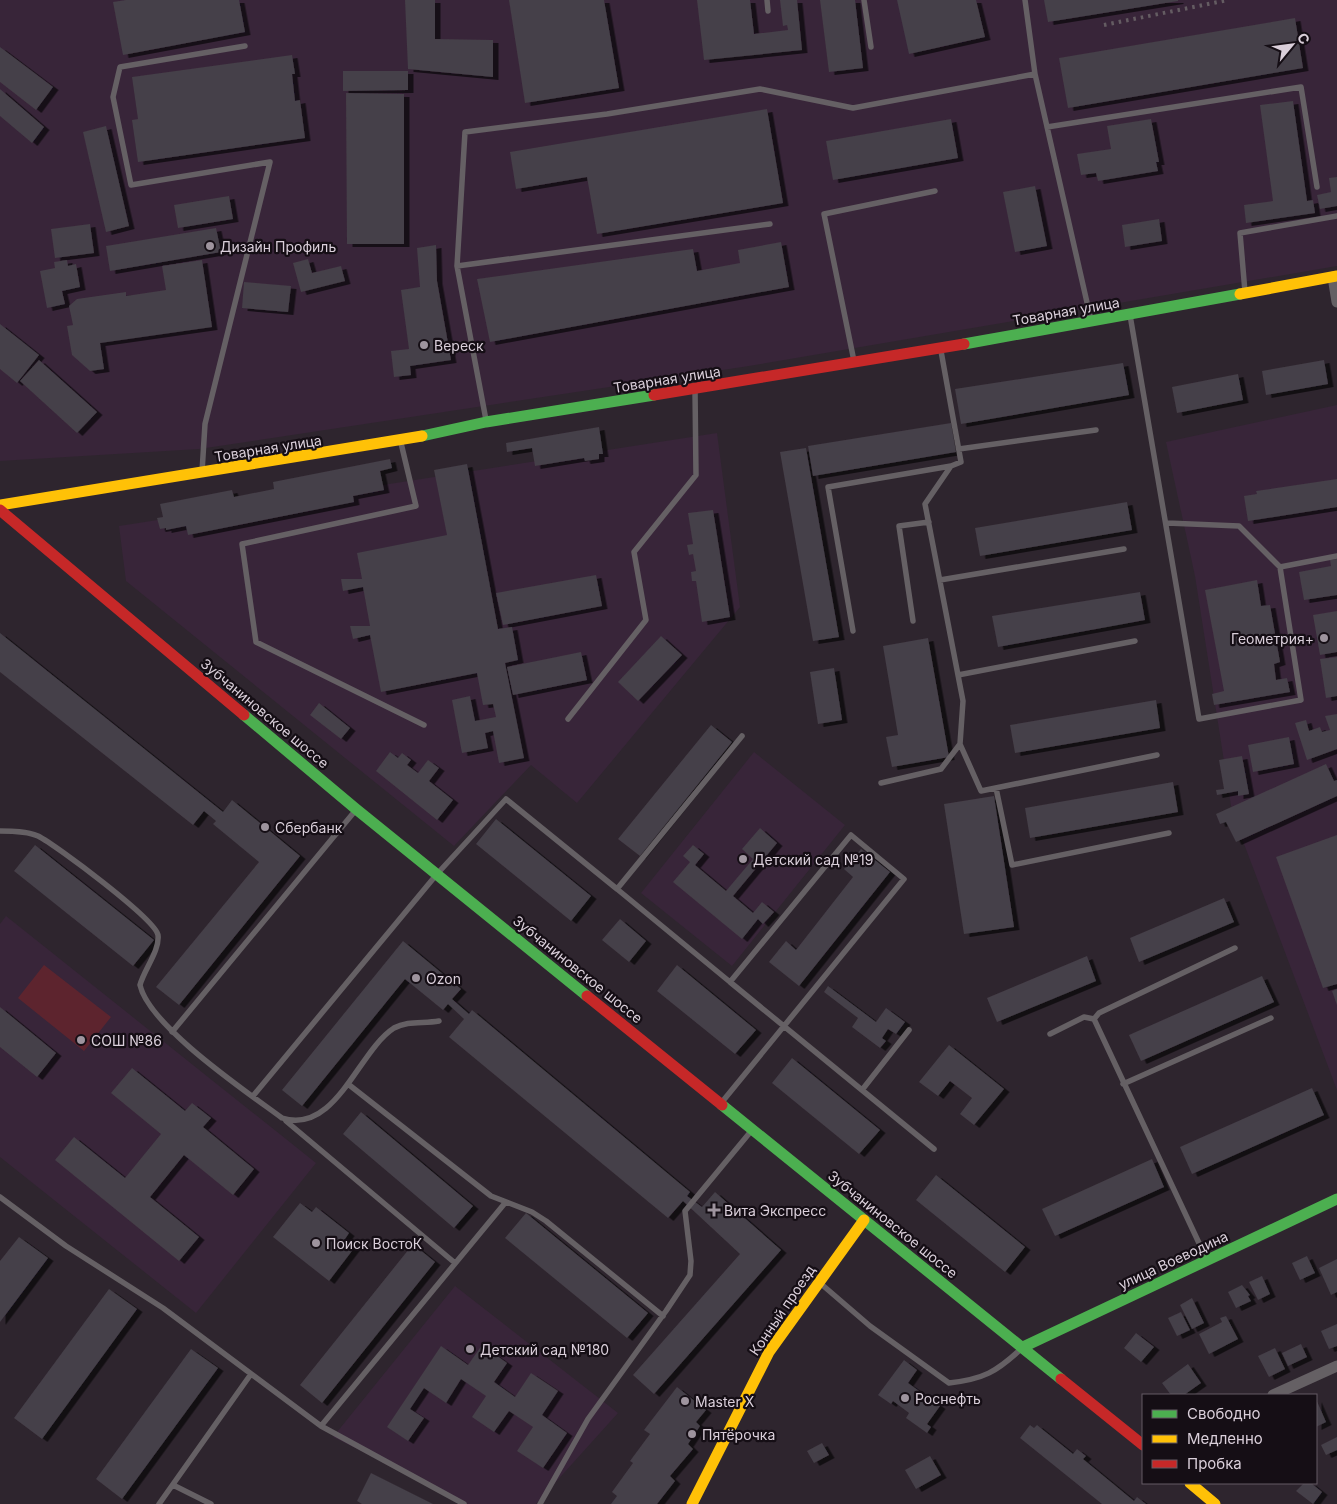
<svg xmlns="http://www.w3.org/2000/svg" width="1337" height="1504" font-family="Inter,sans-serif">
<defs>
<filter id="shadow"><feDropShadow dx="5.5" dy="3" stdDeviation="0" flood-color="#0009"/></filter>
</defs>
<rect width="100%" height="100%" fill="#2e252e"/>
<path fill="#382539" d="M0 0H1337V266L749 366 199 449 0 461Z
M1337 405V1090L1232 812 1195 576 1166 442Z
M717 433 740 607 577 803 531 765 454 846 126 581 119 526Z
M754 752 845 825 732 966 641 893Z
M6 916 316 1163 196 1313 0 1157V924Z
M455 1286 618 1413 536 1504H468L333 1437Z"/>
<path fill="#5d242e" d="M44 965 111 1017 84 1051 18 998Z"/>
<path fill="#453f48" filter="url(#shadow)" d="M126 0H239L245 32 123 55 113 2Z
M405 0H435V39L493 40V77L408 69Z
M509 0H604L619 88 525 103Z
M697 0H750L754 34 788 30 787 25 783 26 780 0H797L802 50 704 60Z
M820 0H855L863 68 829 72Z
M897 0H976L985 37 909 54Z
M1044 0H1178V1L1048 22Z
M1295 18 1303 68 1068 108 1059 58Z
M0 47 53 87 36 110 0 82Z
M292 55 295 74H292L295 101 300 100 305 138 138 162 132 120 138 119 132 77Z
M343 71H408V90L343 91Z
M0 89 44 127 32 143 0 116Z
M346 93 404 94V244H347Z
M1293 101 1307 201 1313 200 1315 213 1246 223 1244 205 1273 201 1260 105Z
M767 109 783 203 597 234 587 177 516 189 510 152Z
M951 119 958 158 833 180 826 141Z
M1151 119 1159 162H1156L1158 171 1098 181 1096 173 1081 175 1077 154 1111 149 1107 126Z
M106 126 129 226 106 232 83 132Z
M1337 177V206L1320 209 1317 195 1331 192 1329 178Z
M1035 186 1047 246 1015 252 1003 192Z
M229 196 233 219 178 228 174 205Z
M1159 219 1162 241 1125 247 1122 225Z
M90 224 94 253 55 258 51 229Z
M216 228 221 252 110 271 106 246Z
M781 242 789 287 490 342 477 279 693 249 697 271 740 263 738 250Z
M436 245 437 281 451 360 410 366 411 375 394 377 391 351 409 349 401 290 420 287 417 248Z
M308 259 312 273 341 266 345 281 301 292 293 263Z
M67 260 68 266 76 264 80 287 62 291 65 304 47 308 40 271 55 268 54 262Z
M202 260 212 327 100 343 104 369 90 371 72 355 67 326 73 325 69 306 77 299 126 292V296L166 290 162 266Z
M244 282 291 286 288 312 242 308Z
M0 324 39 355 17 383 0 369Z
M39 360 97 412 77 433 20 381Z
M1324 360 1328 384 1266 395 1262 371Z
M1123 363 1129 395 961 424 955 389Z
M1238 374 1243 400 1177 413 1172 387Z
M951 423 956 452 813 476 808 446Z
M599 427 603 454H599V459L585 461 584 458 535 466 532 448 507 452 506 443Z
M806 448 839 637 813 641 780 452Z
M390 459 392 468 380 471 384 490 353 496 354 502 188 535 186 526 166 530V528L160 529 157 518 163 517 160 504 232 490 234 497 274 489 273 482Z
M467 464 498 629 512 627 518 660 505 663 524 758 499 763 493 731 485 733 488 748 462 753 452 700 470 696 475 721 496 717 493 704 483 705 477 673 381 692 370 635 353 639 350 626H370L363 587 343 591 341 579H362L357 553 447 535 434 470Z
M1337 479V507L1248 521 1244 496 1257 494 1256 491Z
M1127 502 1132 530 980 556 975 528Z
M713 510 730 617 702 622 696 581H692L691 572 696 571 693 554 689 555 687 545 693 544 688 513Z
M1337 559V595L1304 600 1299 572 1331 566 1330 560Z
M596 575 602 606 503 625 496 593Z
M1257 580 1261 606 1270 605 1280 662 1274 664 1276 680 1287 678 1290 692 1214 705 1212 694 1224 691 1205 590Z
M1140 592 1145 620 998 647 992 616Z
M1337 611V652L1320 655 1313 615Z
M0 633 223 812 232 800 300 856 179 1005 156 987 259 862 213 824 216 821 204 811 193 825 0 672Z
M661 636 682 655 638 701 618 682Z
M928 638 949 757 892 767 886 737 898 735 883 646Z
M581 652 587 680 513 695 507 667Z
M1337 657V696L1326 698 1320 659Z
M834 668 842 720 818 724 810 672Z
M1156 700 1160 728 1015 753 1010 725Z
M319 703 350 728 341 739 310 715Z
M1337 714V749L1307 760 1295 723 1306 720 1309 731 1320 727 1322 732 1330 730 1325 716Z
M711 725 732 742 640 856 618 839Z
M1289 737 1294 764 1253 772 1248 745Z
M390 752 398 758 402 753 411 760 407 765 418 773 428 760 439 768 429 781 453 800 437 820 376 771Z
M1242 756 1249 794 1238 796V791L1217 795 1216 790 1224 789 1219 760Z
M1326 764 1334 781 1337 780V796L1236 842 1226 822 1220 824 1216 814Z
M1173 782 1178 812 1030 838 1025 808Z
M994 796 1014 927 964 934 944 804Z
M496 819 591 896 571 921 476 844Z
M760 828 777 843 733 896 753 913 762 902 774 912 763 924 758 919 742 939 673 882 690 862 683 856 693 845 704 854 695 865 726 891 753 859 742 849Z
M1337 835V984L1323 988 1276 857Z
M35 845 154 940 133 966 14 871Z
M861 849 890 872 799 986 769 962 786 941 796 950 853 877 844 869Z
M1224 898 1234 922 1139 962 1130 938Z
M620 919 646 941 629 962 602 940Z
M403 941 461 989 452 999 469 1014 472 1010 690 1192 687 1196 702 1207 715 1192 781 1250 654 1394 633 1375 740 1254 683 1201 668 1218 449 1037 464 1019 448 1004 443 1010 405 979 302 1106 282 1090Z
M1087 956 1096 981 997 1022 987 998Z
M677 965 756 1030 735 1054 657 991Z
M1262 976 1274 1002 1141 1061 1129 1035Z
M828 986 876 1022 886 1008 905 1022 896 1034 888 1029 882 1038 886 1041 880 1048 852 1027 858 1018 824 992Z
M1337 989V1005L1332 991Z
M0 1007 56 1053 37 1077 0 1047Z
M949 1045 1004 1089 974 1125 960 1114 972 1098 950 1081 938 1096 919 1082Z
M792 1058 880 1130 859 1154 772 1083Z
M132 1068 185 1111 192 1103 211 1118 203 1127 254 1169 233 1195 184 1155 150 1197 199 1237 179 1261 55 1160 74 1137 125 1178 161 1134 111 1093Z
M1312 1088 1324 1115 1192 1174 1180 1147Z
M361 1112 473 1206 454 1228 343 1134Z
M1152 1159 1164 1187 1055 1236 1042 1209Z
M936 1175 1025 1247 1005 1272 916 1200Z
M300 1203 312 1212 316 1207 349 1233 345 1239 355 1247 329 1281 273 1237Z
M526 1213 648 1313 627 1338 505 1238Z
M19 1237 48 1258 0 1322V1261Z
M413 1244 435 1262 322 1403 300 1385Z
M1307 1256 1315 1273 1300 1280 1292 1263Z
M1337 1259V1292L1331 1295 1319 1268Z
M1262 1276 1270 1294 1258 1300 1249 1282Z
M1242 1285 1250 1295 1248 1296 1251 1301 1236 1308 1228 1292Z
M109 1289 137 1309 42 1439 14 1418Z
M1192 1298 1204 1323 1192 1329 1180 1305Z
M1181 1312 1190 1330 1177 1336 1168 1318Z
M1226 1316 1238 1339 1209 1354 1199 1334 1222 1322 1220 1318Z
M1337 1324V1346L1329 1349 1321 1331Z
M1136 1333 1154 1347 1141 1362 1124 1348Z
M1301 1344 1307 1357 1288 1366 1282 1353Z
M482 1345 507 1363 494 1382 515 1397 531 1373 558 1391 542 1415 567 1433 543 1468 517 1451 533 1427 509 1411 494 1432 472 1417 486 1396 461 1379 446 1403 424 1388 410 1409 424 1418 408 1441 387 1427 441 1346 468 1365Z
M1275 1348 1285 1369 1269 1377 1258 1356Z
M191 1349 218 1368 122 1499 96 1479Z
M904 1360 917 1370 908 1383 940 1406 927 1424 931 1427 927 1433 906 1418 909 1413 893 1401 891 1404 878 1395Z
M1188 1364 1201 1383 1184 1395H1171L1162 1383Z
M677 1387 706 1410 696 1422 700 1426 688 1444 693 1449 670 1476 675 1481 657 1504H611L617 1496 612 1492 633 1463 630 1461 650 1434 644 1430Z
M1316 1399 1326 1422 1316 1427Z
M1030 1425 1034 1428 1037 1425 1073 1454 1077 1449 1086 1456 1083 1459 1134 1501 1137 1497 1146 1504H1102L1020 1438Z
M1337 1437V1450L1326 1455 1321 1445Z
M822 1443 829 1455 814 1463 807 1451Z
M930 1456 941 1475 916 1489 905 1470Z
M371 1473 433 1504H362L357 1501Z
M1304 1483H1311L1322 1492 1313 1504 1296 1491Z"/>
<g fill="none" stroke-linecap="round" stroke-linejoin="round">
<path stroke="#656064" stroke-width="5.5" d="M767 0 768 11
M864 0 871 47
M1025 0 1035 74 1091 320
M1047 127 1301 87 1317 187
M457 266 465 132 607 114 760 89 853 108 1035 74
M1245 292 1240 233 1337 216
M1130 315 1199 719 1301 700 1280 567 1239 526 1167 523
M941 351 961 462 951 466 925 504 963 701 960 744 981 791 1157 755
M854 361 824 214 935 191
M486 420 457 266 770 224
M401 443 416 506 242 544 256 642 424 725
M959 449 1096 430
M202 472 205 424 270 162 131 185 113 97 120 67 245 46
M1280 567 1337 556
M940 580 1124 549
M913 621 899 526 929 522
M853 631 828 487 951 466
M958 675 1135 641
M568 719 646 620 634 552 696 475 695 390
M881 783 941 769 960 744
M996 788 1012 865 1169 833
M0 831C12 831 27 831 38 836 56 845 155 919 158 935 160 950 144 970 140 985 149 1026 247 1092 282 1118 336 1135 358 1051 394 1028 408 1020 424 1024 439 1021
M730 982 617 889 742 736
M1094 1019 1099 1013 1235 948
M172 1032 355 811
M1050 1034 1084 1017 1094 1019 1206 1258
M348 1084 491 1196 532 1212 546 1221 663 1316
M1123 1084 1271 1018
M862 1090 909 1030
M253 1096 437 874 506 799 617 889
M722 1102 904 879 851 835 730 982C798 1038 866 1093 934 1149
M286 1121 455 1263
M0 1197 66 1246 163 1308 321 1426 464 1504
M820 1283 870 1326 949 1383C984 1379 996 1372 1021 1349
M321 1426 505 1203
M173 1485 211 1504
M159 1504 251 1374
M540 1504 588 1419 666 1311 690 1275 691 1261 685 1211 752 1130"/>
<path stroke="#656064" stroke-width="11" d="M1333 277 1337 302
M1273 1395 1337 1366"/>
<path stroke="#4caf50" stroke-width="11" d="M964 344 1240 294
M422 436 486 422 654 395
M244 715 356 809 587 996
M722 1105 1061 1379
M1023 1347 1337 1199"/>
<path stroke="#ffc107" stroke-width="11" d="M1240 294 1337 276
M0 505 422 436
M1190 1483 1215 1504
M692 1504 769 1352 864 1220"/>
<path stroke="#c62828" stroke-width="11" d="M654 395 964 344
M0 510 244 715
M587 996 722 1105
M1061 1379 1143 1445"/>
<path stroke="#645c62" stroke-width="4" stroke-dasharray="2.5 5" stroke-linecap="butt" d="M1104 25 1228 0"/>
</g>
<g fill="#9e949e" stroke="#150e15" stroke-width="2">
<circle cx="210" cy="246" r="5"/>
<circle cx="424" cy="345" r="5"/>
<circle cx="1324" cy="638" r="5"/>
<circle cx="265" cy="827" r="5"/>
<circle cx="743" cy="859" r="5"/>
<circle cx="416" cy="978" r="5"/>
<circle cx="81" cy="1040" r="5"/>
<path d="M711.5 1202.5h5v5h5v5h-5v5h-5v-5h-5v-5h5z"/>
<circle cx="316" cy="1243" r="5"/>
<circle cx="470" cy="1349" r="5"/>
<circle cx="905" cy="1398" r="5"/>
<circle cx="685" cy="1401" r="5"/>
<circle cx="692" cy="1434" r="5"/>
</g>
<g text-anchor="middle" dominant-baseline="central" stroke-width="4.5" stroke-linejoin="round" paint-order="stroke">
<g font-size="14" fill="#dacfda" stroke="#150e15" text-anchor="start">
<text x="220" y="246">Дизайн Профиль</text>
<text x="434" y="345">Вереск</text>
<text x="1314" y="638" text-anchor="end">Геометрия+</text>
<text x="275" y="827">Сбербанк</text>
<text x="753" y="859">Детский сад №19</text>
<text x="426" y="978">Ozon</text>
<text x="91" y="1040">СОШ №86</text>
<text x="724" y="1210">Вита Экспресс</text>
<text x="326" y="1243">Поиск ВостоК</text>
<text x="480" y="1349">Детский сад №180</text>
<text x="915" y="1398">Роснефть</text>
<text x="695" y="1401">Master X</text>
<text x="702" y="1434">Пятёрочка</text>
</g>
<g font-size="14" fill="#dacfda" stroke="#150e15">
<text transform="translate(1066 311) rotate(-10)">Товарная улица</text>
<text transform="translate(667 379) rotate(-9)">Товарная улица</text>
<text transform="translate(268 448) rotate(-9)">Товарная улица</text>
<text transform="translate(265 713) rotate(40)">Зубчаниновское шоссе</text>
<text transform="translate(578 969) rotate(39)">Зубчаниновское шоссе</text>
<text transform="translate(893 1224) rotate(39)">Зубчаниновское шоссе</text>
<text transform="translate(1173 1260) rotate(-25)">улица Воеводина</text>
<text transform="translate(782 1310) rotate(-56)">Конный проезд</text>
</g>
</g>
<rect x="1142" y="1394" width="175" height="90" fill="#150e15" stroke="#645b64"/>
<rect x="1152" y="1410" width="25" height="8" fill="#4caf50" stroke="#645b64"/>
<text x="1187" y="1419" font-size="15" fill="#dacfda">Свободно</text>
<rect x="1152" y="1435" width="25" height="8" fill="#ffc107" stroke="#645b64"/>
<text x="1187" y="1444" font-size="15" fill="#dacfda">Медленно</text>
<rect x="1152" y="1460" width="25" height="8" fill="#c62828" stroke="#645b64"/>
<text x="1187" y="1469" font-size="15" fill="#dacfda">Пробка</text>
<g transform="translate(1292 45) rotate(61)" stroke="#150e15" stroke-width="4" paint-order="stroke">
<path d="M0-4L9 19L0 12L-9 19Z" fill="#dacfda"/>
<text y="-8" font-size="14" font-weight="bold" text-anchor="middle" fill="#dacfda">С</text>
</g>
</svg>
